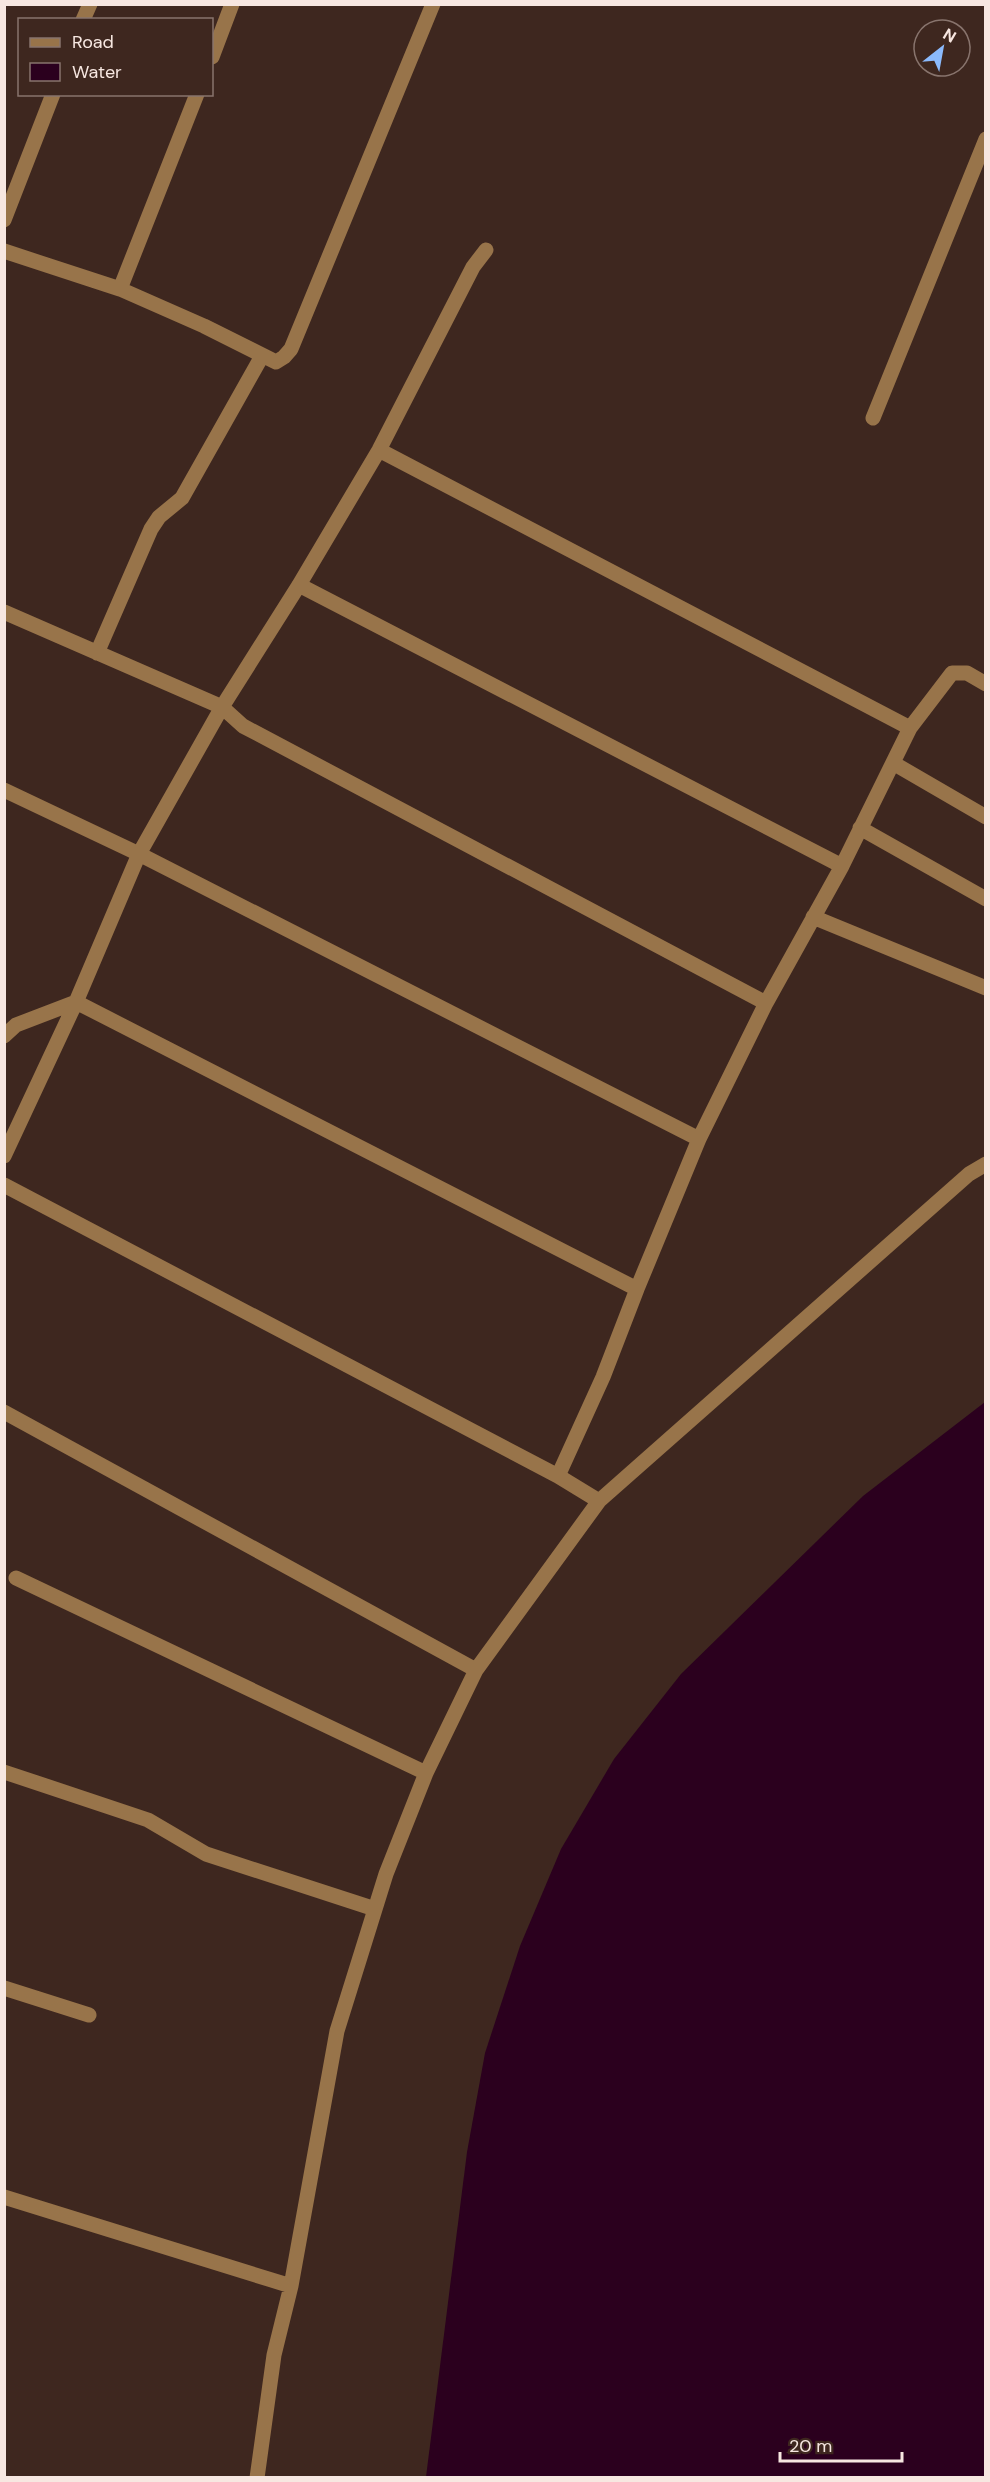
<svg xmlns="http://www.w3.org/2000/svg" width="990" height="2482" font-family="'DM Sans',sans-serif">
<rect width="100%" height="100%" fill="#3e271f"/>
<path fill="#2b001e" d="M985 1402V2477H426L467 2152 485 2053 520 1946 561 1849 614 1759 681 1674 863 1496Z"/>
<g fill="none" stroke-linecap="round" stroke-linejoin="round">
<path stroke="#98744a" stroke-width="15" d="M83 20 90 4
M212 57 232 4
M4 220 53 94
M4 251 120 289 204 326 276 362 284 357 291 349 433 4
M120 289 197 94
M873 418 986 139
M379 450 910 728
M299 585 842 866
M4 612 222 707 299 585 379 450 473 267 486 250
M97 653 151 529 159 517 182 498 262 356
M893 763 986 817
M4 790 139 854 699 1139
M860 828 986 899
M813 917 986 988
M4 1036 16 1025 76 1002 637 1289
M4 1156 76 1002 139 854 222 707 243 726 766 1003
M4 1185 558 1476
M4 1412 476 1670
M599 1501 558 1476 603 1377 637 1289 699 1139 766 1003 842 866 910 728 952 673H967L986 684
M16 1578 426 1773
M4 1772 148 1820 206 1854 375 1909
M4 1988 89 2015
M4 2197 291 2286
M257 2478 274 2355 291 2286 337 2031 386 1874 426 1773 476 1670 599 1501 969 1174 986 1164"/>
</g>
<rect width="990" height="2482" fill="none" stroke="#f7e7e1" stroke-width="12"/>
<rect x="18" y="18" width="195" height="78" fill="#3e271f" stroke="#88746d" stroke-width="1.5"/>
<rect x="30" y="38" width="30" height="9" fill="#98744a" stroke="#88746d" stroke-width="1.5"/>
<text x="72" y="48" font-size="18" fill="#f7e7e1">Road</text>
<rect x="30" y="63" width="30" height="18" fill="#2b001e" stroke="#88746d" stroke-width="1.5"/>
<text x="72" y="78" font-size="18" fill="#f7e7e1">Water</text>
<g transform="translate(942 48) rotate(31)"><circle r="28" fill="#3e271f" stroke="#88746d" stroke-width="1.5"/>
<path d="M0-4.5L10 22L0 15L-10 22Z" fill="#8bbafc"/>
<text y="-9" font-size="16" font-weight="bold" text-anchor="middle" fill="#f7e7e1">N</text>
</g>
<path d="M780 2452v9h122v-9" fill="none" stroke="#f7e7e1" stroke-width="3"/>
<text x="789" y="2452" font-size="18" fill="#f7e7e1" stroke="#3e271f" stroke-width="4.5" paint-order="stroke">20 m</text>
</svg>
